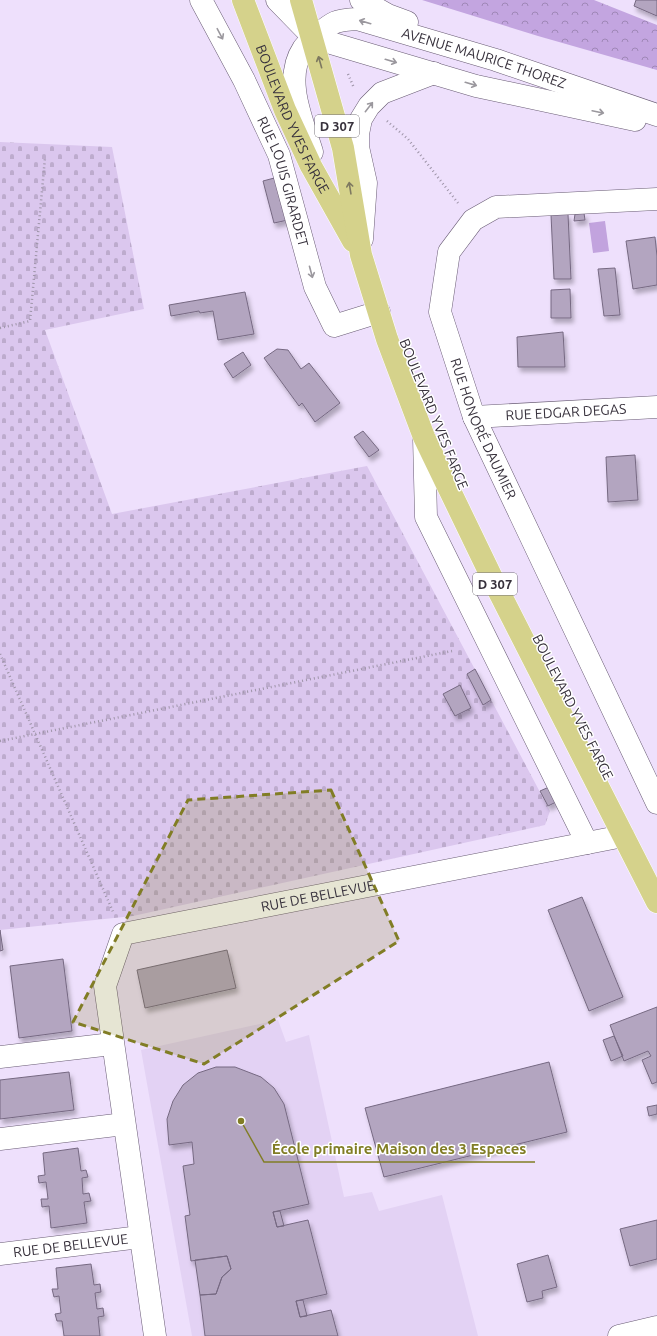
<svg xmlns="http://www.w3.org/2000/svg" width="657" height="1336" font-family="Ubuntu,sans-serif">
<defs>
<pattern id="forest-crowns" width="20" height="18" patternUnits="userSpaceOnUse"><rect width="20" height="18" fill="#c3a5e0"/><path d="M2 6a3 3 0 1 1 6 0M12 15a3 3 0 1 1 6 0" fill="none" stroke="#9f87b7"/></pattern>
<pattern id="cemetery-stones" width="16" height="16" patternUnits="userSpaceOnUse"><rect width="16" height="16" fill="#dbc7ee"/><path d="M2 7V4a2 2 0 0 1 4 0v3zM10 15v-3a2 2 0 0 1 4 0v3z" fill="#bdabcd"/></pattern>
<filter id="shadow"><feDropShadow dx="2.5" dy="4.5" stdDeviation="2" flood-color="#0004"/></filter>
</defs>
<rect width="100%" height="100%" fill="#eee0fc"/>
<path fill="#e3d2f4" d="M278 1020 286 1042 309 1035 344 1197 372 1192 379 1211 442 1195 478 1336H192L141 1050Z"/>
<path fill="url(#forest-crowns)" d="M422 0H594L657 25V70L538 36Z"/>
<path fill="url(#cemetery-stones)" d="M0 142 112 147 144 309 45 330 112 514 367 466 550 811 545 825 133 916 0 930Z"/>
<path fill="#c2a3de" d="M605 221 609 251 593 253 589 223Z"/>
<path fill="#b3a5c0" stroke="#766982" filter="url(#shadow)" d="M636 0H657V16L634 6Z
M278 177 288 220 274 223 263 181Z
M584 213 585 220 574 221 575 214Z
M568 214 571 279H554L551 215Z
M655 237 657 256V285L633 289 626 241Z
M615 268 620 315 604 316 598 269Z
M570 289 571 318H551V290Z
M245 292 254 334 218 340 213 311 200 313 199 311 171 316 169 305Z
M563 332 565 367H518L517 337Z
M277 349 288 350 301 369 309 363 340 403 315 422 302 403 299 406 264 358Z
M243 352 251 365 233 378 224 364Z
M363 431 379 450 369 457 354 437Z
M635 455 638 500 608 502 606 457Z
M475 669 491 700 483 705 467 674Z
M460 685 471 708 455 716 443 694Z
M549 787 556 802 548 806 540 791Z
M582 897 623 997 589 1011 548 910Z
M0 930 3 950 0 951Z
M227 950 236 988 145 1008 137 970Z
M63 959 72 1031 19 1038 10 966Z
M657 1007V1082L652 1084 642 1060 651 1056 648 1051 624 1061 610 1025Z
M614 1036 623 1056 611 1061 603 1040Z
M549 1062 567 1132 384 1177 365 1108Z
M216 1067H235L261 1077 274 1088 284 1104 309 1204 273 1212 277 1227 308 1220 327 1294 296 1301 300 1317 331 1310 338 1336H205L200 1295 216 1294 222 1277 231 1269 227 1256 191 1261 185 1216 190 1215 183 1166 194 1164 192 1142 169 1145 167 1119 173 1101 183 1085 198 1073Z
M69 1072 74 1110 0 1119V1080Z
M657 1105V1114L649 1116 647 1107Z
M78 1148 81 1171 86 1170 88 1177 82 1178 83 1194 89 1193 91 1201 84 1202 87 1223 51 1228 49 1206 42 1207 41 1199H48L46 1182 39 1183 38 1176 45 1175 43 1153Z
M280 1211 284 1226 277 1227 273 1212Z
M657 1220V1259L630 1266 620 1229Z
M548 1255 557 1287 542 1291 543 1298 527 1302 517 1264Z
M227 1256 231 1269 222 1277 216 1294 200 1295 195 1260Z
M91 1264 94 1285 100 1284 101 1292 95 1293 97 1309 103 1308 104 1316 98 1317 100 1336H64L62 1321H57L55 1314 61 1313 59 1296 54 1297 52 1289H58L56 1268Z
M303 1300 307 1316 300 1317 296 1301Z"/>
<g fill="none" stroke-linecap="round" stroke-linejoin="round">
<defs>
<g id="minor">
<path id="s1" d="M201 0 244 80 279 155 315 287 334 326 379 312"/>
<path d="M277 0 314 38 476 86 635 120"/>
<path d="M361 0 388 15 407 22"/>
<path id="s2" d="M312 152C303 122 283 79 303 49 306 44 312 40 316 36 333 22 335 20 357 19L496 60 657 115"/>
<path id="s3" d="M657 199 496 207 473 220 449 252 440 312 474 417 657 803"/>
<path d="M362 239 366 183 358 147V134L361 119 369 106 382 93 434 73"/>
<path id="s4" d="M474 417 657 407"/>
<path d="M424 437 426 517 587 843"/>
<path d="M0 1057 112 1044"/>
<path d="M0 1139 124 1124"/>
<path id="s5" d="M0 1254 140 1237"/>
<path id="s6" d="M155 1336 105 986 123 934 623 836"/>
<path d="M619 1336 657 1327"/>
</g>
<g id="major">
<path id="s7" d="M243 0 285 110 311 166 353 241"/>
<path d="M301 0 343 148 361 255 387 339 424 437 495 584 657 902"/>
</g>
</defs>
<use href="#minor" stroke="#695c74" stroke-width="23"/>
<use href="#major" stroke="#fff" stroke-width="23"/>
<path stroke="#9e94a8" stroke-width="2.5" stroke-dasharray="1 3" stroke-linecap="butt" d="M348 74 354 88
M387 121 408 139 458 203
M0 328 30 321 45 158
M0 654 114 914
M0 741 452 651"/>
<use href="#minor" stroke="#fff" stroke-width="22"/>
<use href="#major" stroke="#d5d28b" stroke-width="22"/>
</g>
<defs><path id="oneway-shaft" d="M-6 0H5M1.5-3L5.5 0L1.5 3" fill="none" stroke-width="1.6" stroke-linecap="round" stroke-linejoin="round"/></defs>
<g stroke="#9b989e">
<use href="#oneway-shaft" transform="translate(365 22) rotate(-164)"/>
<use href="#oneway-shaft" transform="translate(220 34) rotate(62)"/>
<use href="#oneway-shaft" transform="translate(391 61) rotate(16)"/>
<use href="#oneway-shaft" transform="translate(471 84) rotate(16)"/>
<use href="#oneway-shaft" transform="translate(369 107) rotate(-52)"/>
<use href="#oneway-shaft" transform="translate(598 112) rotate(12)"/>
<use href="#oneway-shaft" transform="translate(311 272) rotate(75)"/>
</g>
<g stroke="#7e7960">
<use href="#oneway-shaft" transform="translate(320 62) rotate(-106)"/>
<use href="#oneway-shaft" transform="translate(350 188) rotate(-99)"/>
</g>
<path fill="#817d25" fill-opacity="0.2" stroke="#817d25" stroke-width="3" stroke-dasharray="8 5" stroke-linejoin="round" d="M331 790 399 941 204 1064 73 1022 188 800Z"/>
<g text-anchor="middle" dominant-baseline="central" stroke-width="3" stroke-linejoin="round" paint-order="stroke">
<g fill="#fff" stroke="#736f76" stroke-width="1">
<rect x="315" y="115" width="44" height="22" rx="3"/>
<rect x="473" y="573" width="44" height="22" rx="3"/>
</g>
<g font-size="13" font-weight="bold" fill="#37313c">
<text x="337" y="126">D 307</text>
<text x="495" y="584">D 307</text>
</g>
<g font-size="14" fill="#37313c" stroke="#fff">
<text stroke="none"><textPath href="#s2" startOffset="304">AVENUE MAURICE THOREZ</textPath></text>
<text stroke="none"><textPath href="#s7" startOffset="129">BOULEVARD YVES FARGE</textPath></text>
<text stroke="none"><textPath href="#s1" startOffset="200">RUE LOUIS GIRARDET</textPath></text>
<text stroke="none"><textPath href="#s4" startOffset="92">RUE EDGAR DEGAS</textPath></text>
<text transform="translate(434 414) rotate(68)">BOULEVARD YVES FARGE</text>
<text stroke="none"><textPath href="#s3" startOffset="413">RUE HONORÉ DAUMIER</textPath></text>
<text transform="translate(573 707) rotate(63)">BOULEVARD YVES FARGE</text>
<text stroke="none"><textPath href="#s6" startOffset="607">RUE DE BELLEVUE</textPath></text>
<text stroke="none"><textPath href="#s5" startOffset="71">RUE DE BELLEVUE</textPath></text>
</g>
</g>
<path fill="none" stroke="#817d25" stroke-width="1.5" d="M241 1121L264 1162H535"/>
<circle fill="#817d25" stroke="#fff" stroke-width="1.5" cx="241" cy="1121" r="4"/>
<g font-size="15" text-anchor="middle" font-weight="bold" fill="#817d25" stroke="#fff" stroke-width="3" stroke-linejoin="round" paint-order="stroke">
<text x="399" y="1154">École primaire Maison des 3 Espaces</text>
</g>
</svg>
